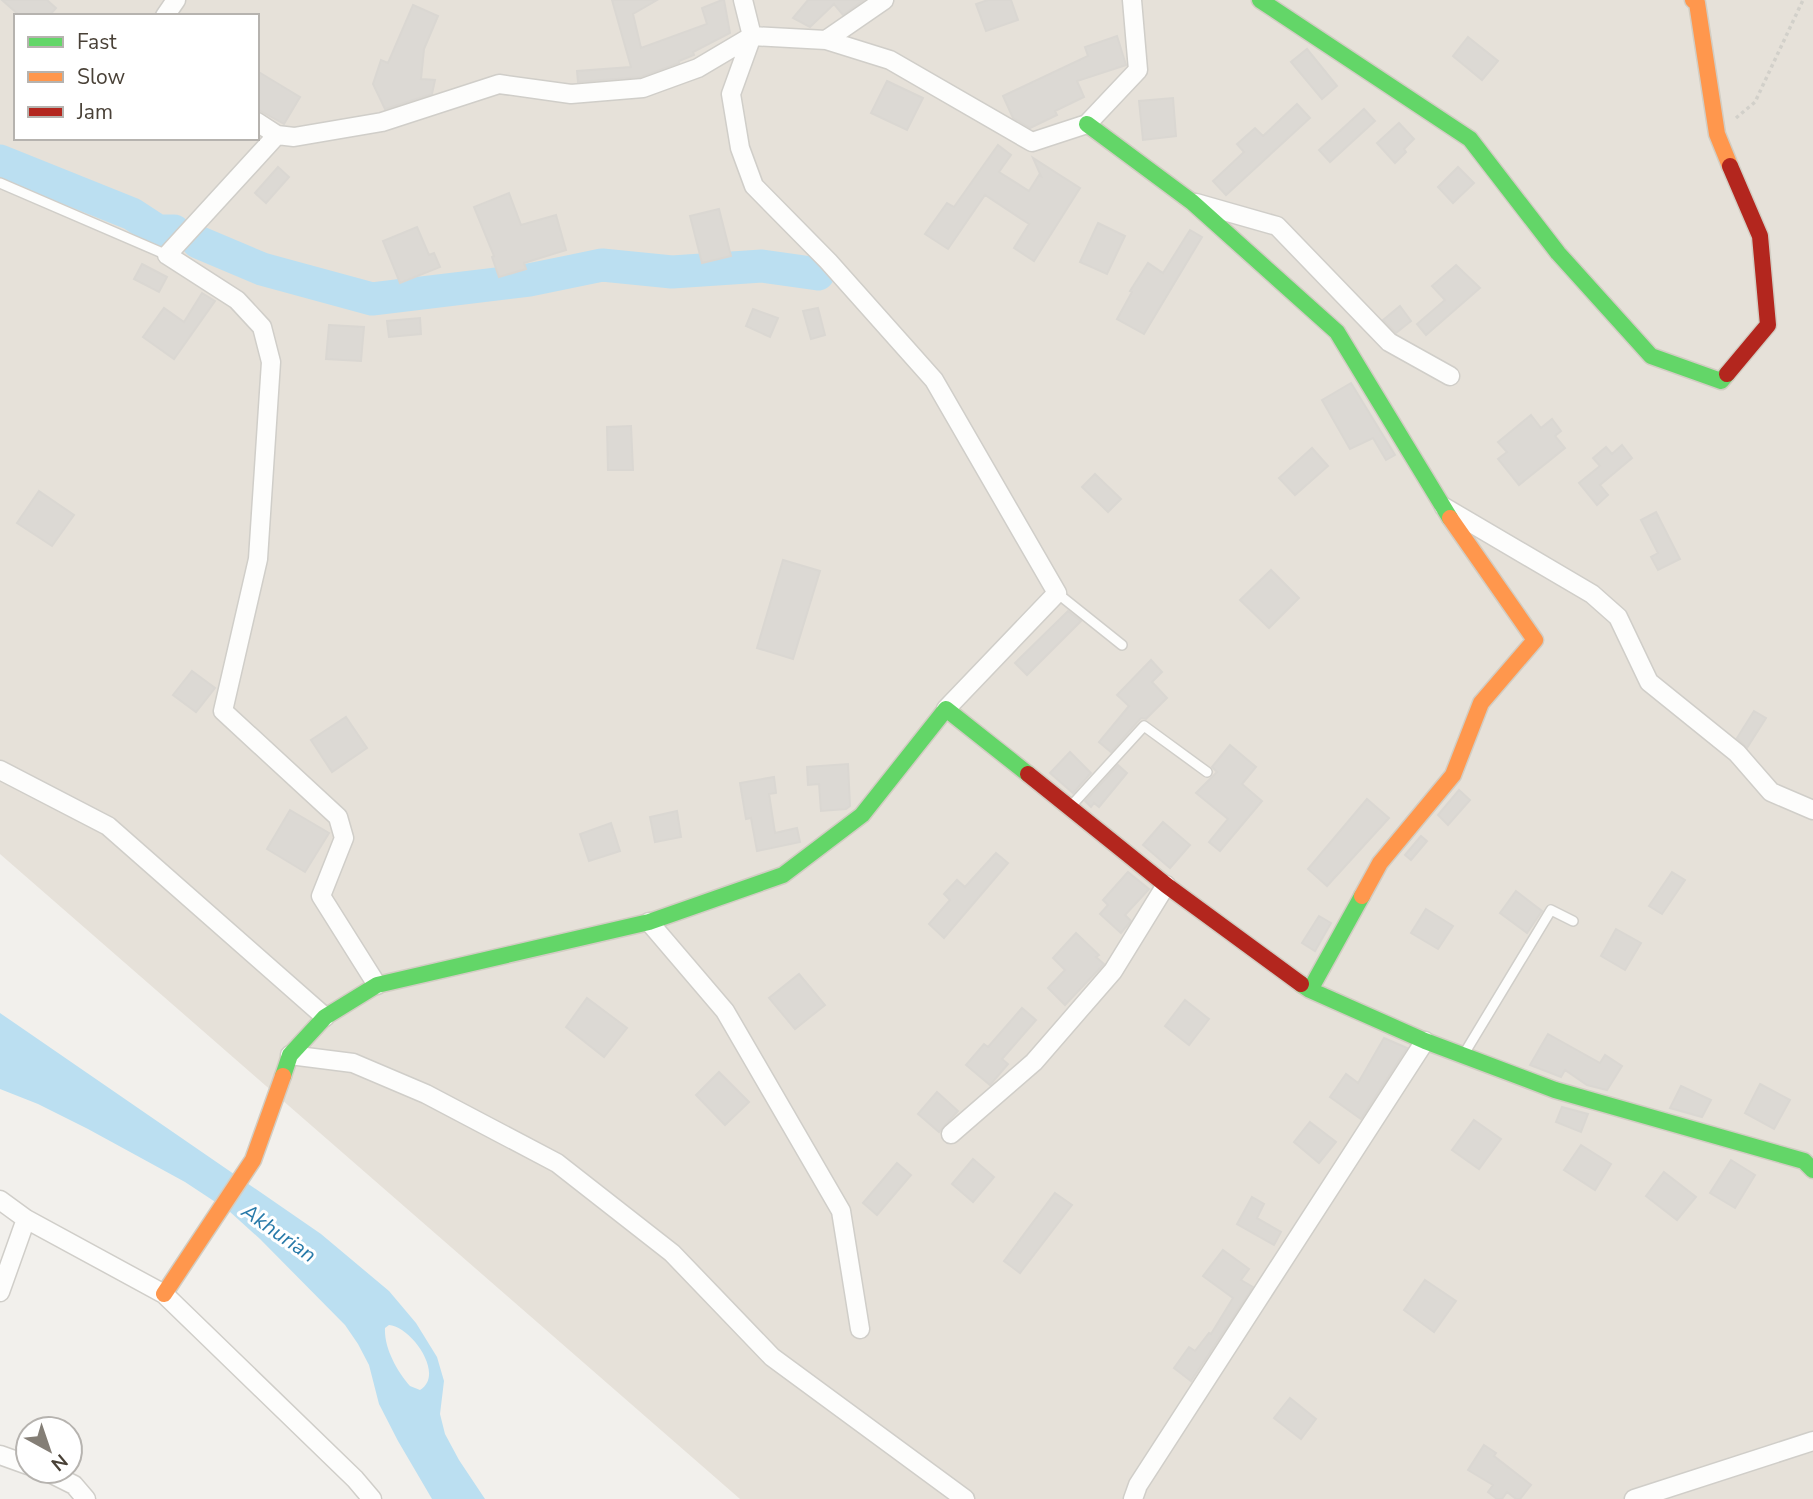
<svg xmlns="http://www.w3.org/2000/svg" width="1813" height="1499" font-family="'Nunito Sans',sans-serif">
<rect width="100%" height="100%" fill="#f2f0ec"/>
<path fill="#e6e1d9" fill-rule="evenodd" d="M0 0H1813V1499H740L0 854ZM16 16H257V138H16Z"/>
<path fill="#bbdff1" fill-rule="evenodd" d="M0 1013 321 1234 389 1291 416 1323 437 1357 444 1381 440 1414 445 1434 459 1460 485 1499H432L398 1441 379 1404 369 1365 358 1344 345 1325 260 1239 229 1211 185 1182 88 1129 38 1104 0 1089ZM389 1325C410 1326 446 1374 420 1390L410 1386C397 1371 384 1348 385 1328Z"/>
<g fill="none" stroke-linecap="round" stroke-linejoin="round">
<path stroke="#bbdff1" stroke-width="33" d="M0 161 132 214 158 231H174
M198 242 262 269 372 299 529 280 602 265 672 272 762 266 818 274"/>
</g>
<path fill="#dcd9d4" stroke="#dad7d2" stroke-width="2" d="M2 0H47L56 8 49 16H20Z
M612 0H657L633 14 641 48 707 24 702 8 722 0H724L730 33 693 52 694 55 679 61V63L641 77 578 82 577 71 631 67Z
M808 0H864L843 15 834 4 810 27 793 18Z
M988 0H1011L1018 20 986 31 976 4Z
M413 5 438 16 424 49 421 79 435 80 432 94 385 109 373 84 381 60 388 63Z
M1117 36 1126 65 1077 81 1084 97 1055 111 1057 115 1030 128 1013 118 1003 96 1088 56 1085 47Z
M1468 37 1498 61 1482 80 1453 56Z
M1307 49 1337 86 1322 99 1291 62Z
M257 71 300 97 284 124 257 109Z
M887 81 923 98 907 130 871 113Z
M1173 98 1176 136 1143 140 1139 101Z
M1297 104 1310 118 1226 195 1213 181 1244 152 1237 144 1255 128 1263 136Z
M1364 109 1375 121 1330 162 1319 150Z
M1399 123 1414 139 1404 149 1406 152 1395 163 1377 143Z
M998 145 1011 155 999 172 1029 191 1039 175 1041 176 1033 158 1080 188 1034 261 1014 248 1029 224 985 195 948 249 925 234 947 203 954 207Z
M278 167 289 177 266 203 255 193Z
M1458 167 1474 183 1453 203 1438 187Z
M509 193 521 225 556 215 566 250 524 263 526 269 499 277 492 257 494 256 474 207Z
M719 209 731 256 702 263 690 216Z
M1098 223 1125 236 1107 274 1080 262Z
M417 227 429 255 434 253 440 267 400 283 383 241Z
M1190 230 1202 237 1144 334 1117 319 1132 292 1130 291 1148 263 1163 273Z
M142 264 167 277 159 292 134 279Z
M1456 265 1480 288 1426 335 1417 324 1445 300 1432 286Z
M202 293 215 301 174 359 143 337 164 308 184 322Z
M1400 306 1411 321 1396 333 1383 320Z
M818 308 825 335 811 339 803 311Z
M753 309 778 318 770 337 746 326Z
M420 318 421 334 389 337 387 321Z
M329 325 364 327 361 361 326 359Z
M1351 383 1395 455 1386 460 1373 438 1350 449 1322 400Z
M1531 415 1541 428 1552 419 1561 431 1555 436 1565 448 1519 485 1498 459 1507 452 1498 442Z
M631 426 633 470H608L607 427Z
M1622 445 1632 458 1600 485 1608 495 1597 505 1579 483 1600 466 1593 458 1606 447 1612 454Z
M1312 448 1328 466 1295 495 1279 478Z
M1095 474 1121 499 1108 512 1082 487Z
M39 491 74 515 52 546 17 523Z
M1656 512 1680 559 1658 570 1651 557 1658 553 1641 520Z
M783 560 820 571 793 659 757 648Z
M1271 570 1299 598 1269 628 1240 600Z
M1068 611 1081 621 1027 675 1015 663Z
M1151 660 1162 672 1152 682 1167 698 1146 719 1141 718 1111 752 1099 742 1129 706 1117 695Z
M192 671 215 688 196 712 173 695Z
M1754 711 1766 718 1747 748 1737 738Z
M346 717 367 748 332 772 311 740Z
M1230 745 1256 767 1242 784 1262 801 1220 851 1209 842 1228 819 1196 793 1217 772 1212 767Z
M1070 752 1091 773 1073 793 1050 773Z
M848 764 850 806 846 809 821 811 819 784 808 785 807 767Z
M1118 765 1127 773 1099 807 1094 803 1091 807 1085 801Z
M774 777 776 793 769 794 775 833 797 828 800 842 757 851 751 818 746 819 740 783Z
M1459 790 1470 800 1448 825 1438 815Z
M1367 799 1389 818 1327 886 1308 869Z
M290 810 329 833 305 872 267 849Z
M677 811 681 837 655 842 650 817Z
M1163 822 1190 845 1170 868 1143 845Z
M611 823 620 851 589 861 580 834Z
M1421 836 1427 841 1411 860 1405 855Z
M996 853 1008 863 944 938 929 924 950 900 944 894 957 880 965 887Z
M1128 872 1149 889 1125 915 1131 921 1121 933 1100 914 1108 905 1103 900Z
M1672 872 1685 880 1662 914 1649 906Z
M1516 891 1542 911 1527 933 1500 913Z
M1426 909 1453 926 1438 949 1411 933Z
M1319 916 1331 923 1315 951 1302 943Z
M1616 929 1641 943 1625 970 1601 956Z
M1076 933 1099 955 1096 957 1104 964 1065 1005 1048 988 1065 970 1053 958Z
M799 974 825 1005 795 1029 769 998Z
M587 998 627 1028 604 1057 566 1027Z
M1185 1000 1209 1019 1189 1045 1165 1026Z
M1022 1008 1036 1020 1002 1059 1008 1064 990 1085 966 1065 984 1044 988 1047Z
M1548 1034 1600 1063 1605 1055 1622 1066 1607 1090 1587 1085 1565 1070 1561 1077 1530 1065Z
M1384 1038 1407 1048 1361 1119 1330 1097 1346 1074 1358 1083Z
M719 1072 749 1102 725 1125 696 1095Z
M1760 1084 1790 1100 1774 1129 1745 1113Z
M1681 1086 1711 1100 1702 1117 1670 1108Z
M937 1092 958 1111 939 1132 918 1114Z
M1562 1107 1588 1114 1581 1132 1556 1122Z
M1474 1120 1501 1139 1479 1169 1452 1150Z
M1310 1122 1336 1142 1319 1163 1294 1142Z
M1581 1145 1611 1164 1595 1190 1564 1170Z
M973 1159 994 1177 973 1202 952 1184Z
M1731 1160 1755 1175 1735 1208 1710 1193Z
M897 1163 911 1175 877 1215 863 1203Z
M1664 1172 1696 1197 1677 1220 1646 1196Z
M1055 1193 1072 1205 1020 1273 1004 1261Z
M1252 1197 1264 1204 1257 1218 1281 1232 1274 1245 1237 1224Z
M1223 1250 1249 1269 1241 1280 1253 1287 1191 1381 1174 1368 1189 1347 1195 1351 1209 1333 1211 1334 1233 1298 1203 1276Z
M1425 1280 1456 1301 1434 1332 1404 1310Z
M1290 1398 1316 1419 1301 1439 1274 1418Z
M1484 1445 1496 1453 1494 1456 1531 1485 1520 1499H1516L1507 1492 1502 1499H1497L1488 1492 1493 1485 1468 1470Z"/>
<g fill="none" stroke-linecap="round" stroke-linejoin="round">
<defs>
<path id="lane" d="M0 183 167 255
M1057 593 1122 645
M1071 806 1144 726 1207 772
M1464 1054 1551 910 1573 921"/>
<path id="street" d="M743 0 752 36 731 94 740 148 754 186 828 261 934 380 1057 593 946 709
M165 16 176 0
M826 40 890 60 1032 142 1087 124 1138 70 1132 0
M257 122 277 135 294 137 382 122 499 84 571 94 643 88 698 68 752 36 826 40 884 0
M277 135 167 255 237 300 262 327 271 362 258 559 223 711 338 817 344 838 321 896 377 985
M1196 203 1277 226 1389 342 1450 376
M1444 507 1592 594 1618 617 1649 682 1737 753 1771 792 1813 810
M0 770 108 826 325 1017
M649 922 725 1011 841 1211 860 1329
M290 1055 353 1063 426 1094 557 1163 672 1253 772 1357 965 1499
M951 1134 1034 1062 1113 971 1166 885
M0 1200 26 1219 164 1294 355 1479 372 1499
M0 1292 26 1219
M0 1455 28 1465
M46 1471 74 1485 86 1499
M1133 1499 1138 1485 1425 1041
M1634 1499 1813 1441"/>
<path id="fast" d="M1260 0 1470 139 1558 253 1651 356 1721 381 1727 374
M1087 124 1192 202 1337 332 1450 518
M1301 984 1310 990 1425 1041 1555 1090 1804 1161 1813 1170
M1310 990 1362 896
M283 1076 290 1055 325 1017 377 985 649 922 783 875 862 815 946 709 1028 774"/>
<path id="slow" d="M1693 0 1697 3 1717 134 1730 166
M1362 896 1380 863 1453 775 1481 703 1535 640 1450 518
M164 1294 253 1160 283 1076"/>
<path id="jam" d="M1727 374 1768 325 1760 236 1730 166
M1028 774 1166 885 1301 984"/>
</defs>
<use href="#lane" stroke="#d0cec9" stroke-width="12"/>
<use href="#street" stroke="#d0cec9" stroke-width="21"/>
<use href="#fast" stroke="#d2cdc3" stroke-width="19"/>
<use href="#slow" stroke="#d2cdc3" stroke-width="19"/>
<use href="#jam" stroke="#d2cdc3" stroke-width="19"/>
<path stroke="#d2d0ca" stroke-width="3.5" stroke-dasharray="3.5 3.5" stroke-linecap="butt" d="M1736 118 1755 102 1803 0"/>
<use href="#lane" stroke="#fdfdfc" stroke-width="9"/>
<use href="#street" stroke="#fdfdfc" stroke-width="18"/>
<use href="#fast" stroke="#63d668" stroke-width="16"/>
<use href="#slow" stroke="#ff974d" stroke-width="16"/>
<use href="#jam" stroke="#b3261e" stroke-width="16"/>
</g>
<g text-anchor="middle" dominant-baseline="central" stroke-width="6" stroke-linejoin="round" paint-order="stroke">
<g font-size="21" font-style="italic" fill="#287aa9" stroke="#fff">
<text transform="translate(279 1233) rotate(35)">Akhurian</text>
</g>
</g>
<rect x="14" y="14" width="245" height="126" fill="#ffffff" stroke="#b6b3af" stroke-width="2"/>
<rect x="28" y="37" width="35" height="10" fill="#63d668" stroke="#b6b3af" stroke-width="2"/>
<text x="77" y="49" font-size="21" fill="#494137">Fast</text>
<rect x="28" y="72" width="35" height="10" fill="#ff974d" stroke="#b6b3af" stroke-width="2"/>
<text x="77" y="84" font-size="21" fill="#494137">Slow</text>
<rect x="28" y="107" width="35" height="10" fill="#b3261e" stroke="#b6b3af" stroke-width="2"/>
<text x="77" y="119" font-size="21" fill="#494137">Jam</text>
<g transform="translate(49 1450) rotate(140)"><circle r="33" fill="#ffffff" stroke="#b6b3af" stroke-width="2"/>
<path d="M0-5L12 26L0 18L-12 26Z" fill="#847e76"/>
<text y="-10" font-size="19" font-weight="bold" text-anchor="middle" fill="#494137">N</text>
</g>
</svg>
